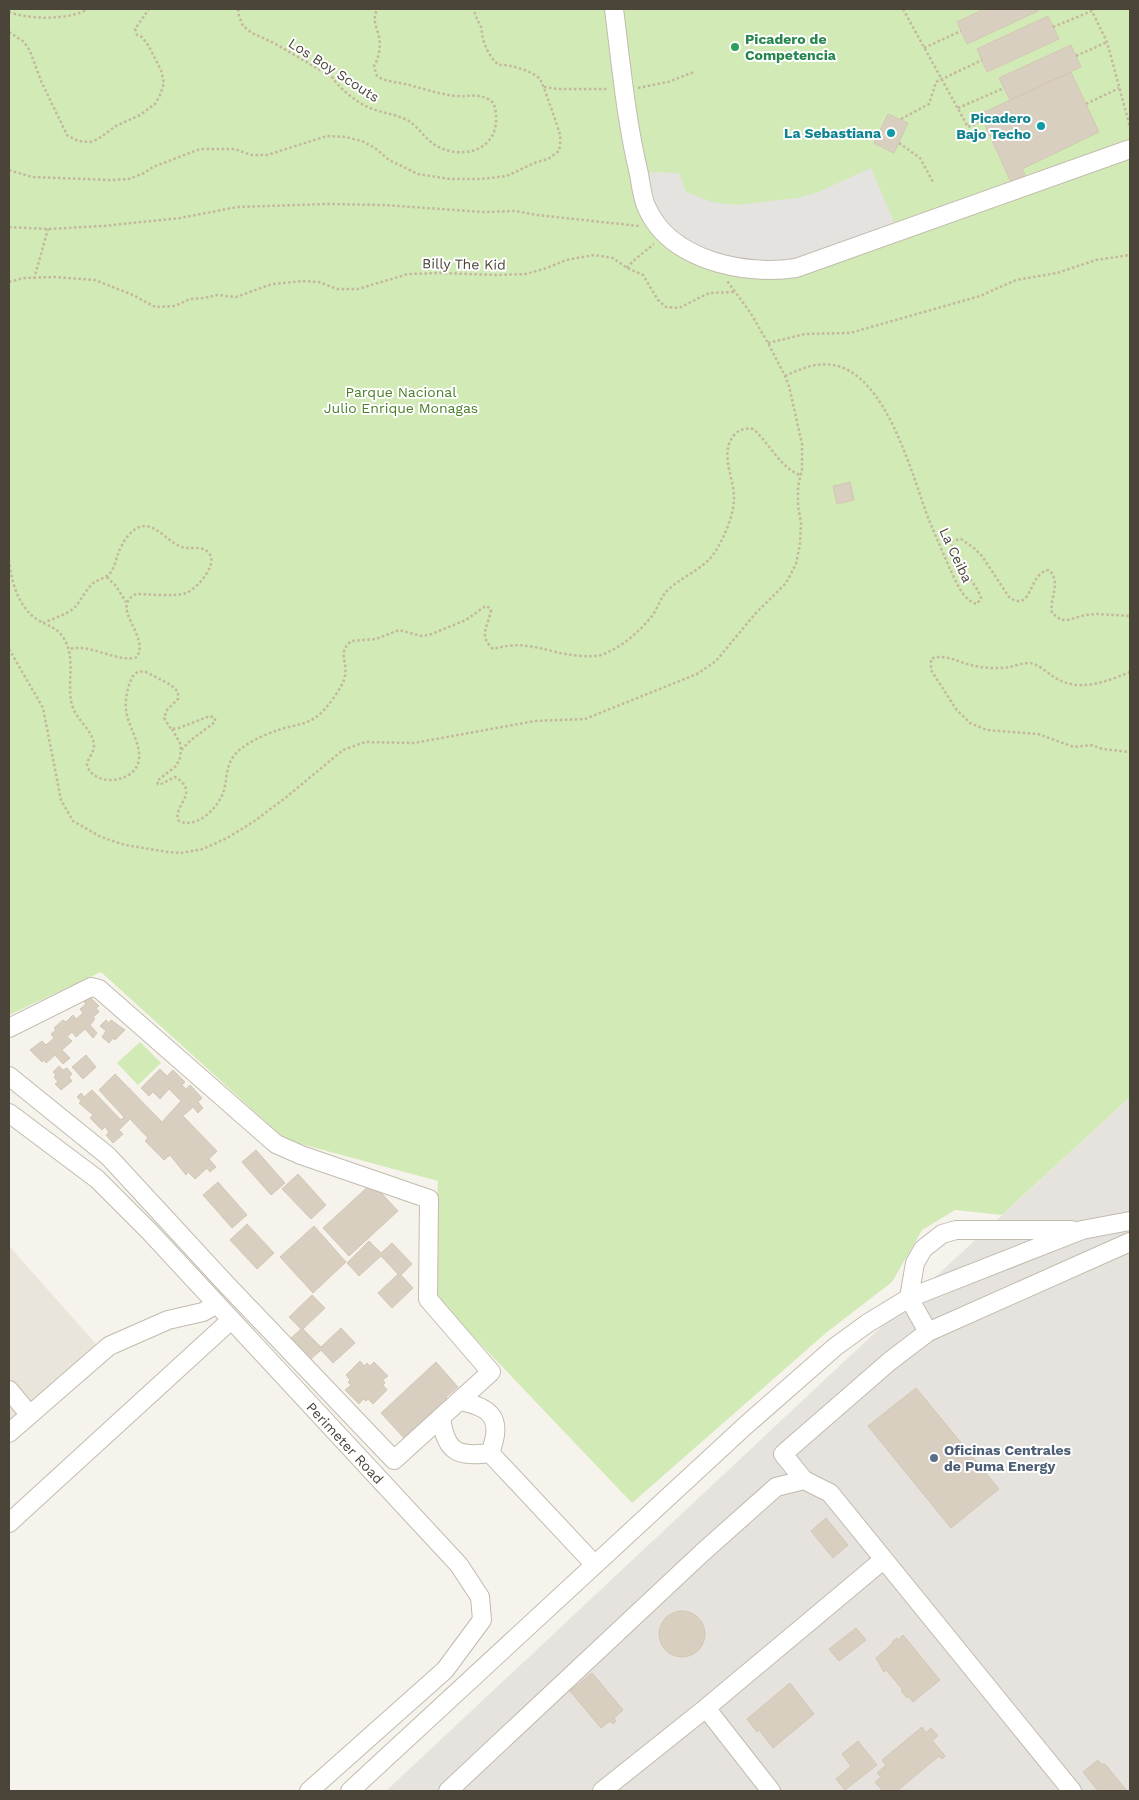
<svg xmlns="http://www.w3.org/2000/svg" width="1139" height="1800" font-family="'Work Sans',sans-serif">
<rect width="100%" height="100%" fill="#f6f3ec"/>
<path fill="#eae5da" d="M9 1246 96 1344 9 1423Z"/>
<path fill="#e6e2dd" d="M1130 1097V1791H386L865 1342Z"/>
<path fill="#d2eab5" d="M9 9H1130V1097L1002 1215 955 1210 922 1230 892 1282 827 1332 632 1503 433 1294 438 1181 286 1140 101 972 9 1015Z
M140 1042 161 1063 138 1085 117 1063Z"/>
<path fill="#e5e3e0" d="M871 168 896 227 794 262 748 261 709 251 689 242 664 222 653 198 648 172 679 173 686 192 712 202 736 205 797 198 816 193Z"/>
<path fill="#d8cfc1" stroke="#d3c7b4" d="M984 9H1037L1038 11 967 44 957 22Z
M1048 16 1059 39 987 72 977 49Z
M1071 45 1081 67 1010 100 999 78Z
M1071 72 1099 132 1022 169 1025 175 1011 182 980 114Z
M888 114 908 123 894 153 874 143Z
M850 482 854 500 837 504 833 486Z
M89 996 99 1006 96 1008 99 1012 93 1017 95 1019 90 1025 97 1033 93 1038 85 1029 76 1037 72 1032 67 1037 72 1041 62 1050 70 1058 63 1064 55 1055 46 1063 44 1060 42 1062 30 1050 42 1041 46 1045 54 1038 51 1034 56 1030 54 1028 63 1020 66 1022 73 1015 76 1019 83 1013 80 1009 86 1004 83 1001Z
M106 1020 109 1023 111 1020 125 1030 115 1040 113 1038 109 1043 102 1037 106 1031 100 1026Z
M86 1055 96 1067 83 1079 72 1067Z
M59 1066 63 1070 67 1068 72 1074 69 1077 72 1081 61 1090 55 1084 58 1082 54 1077 56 1075 53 1072Z
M160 1069 167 1076 173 1070 185 1082 182 1085 186 1089 190 1085 202 1098 198 1102 203 1108 198 1113 193 1107 183 1116 217 1151 209 1159 216 1167 210 1172 207 1168 195 1179 188 1172 186 1175 170 1155 164 1160 145 1141 148 1138 130 1119 119 1130 123 1134 113 1143 106 1135 109 1132 105 1127 102 1130 90 1118 93 1115 79 1103 81 1101 77 1097 81 1093 84 1097 92 1090 121 1120 124 1117 99 1090 115 1074 162 1122 181 1101 169 1089 160 1099 153 1092 149 1096 141 1088Z
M256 1150 285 1183 271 1195 242 1162Z
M298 1174 326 1205 311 1219 282 1189Z
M218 1182 247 1215 232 1228 203 1195Z
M372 1183 398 1211 349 1256 323 1228Z
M247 1224 274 1253 257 1269 230 1240Z
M314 1226 346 1262 313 1293 280 1257Z
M369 1241 381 1253 392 1243 412 1264 401 1275 413 1288 392 1308 378 1293 398 1274 381 1256 359 1276 347 1263Z
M312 1295 325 1308 303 1329 321 1347 341 1328 355 1343 333 1363 321 1350 310 1360 290 1339 301 1329 289 1317Z
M360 1361 364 1366 367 1363 370 1366 374 1362 388 1376 383 1380 385 1383 383 1385 387 1390 373 1404 368 1399 366 1401 363 1399 359 1404 345 1390 351 1385 348 1382 350 1380 346 1375Z
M436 1362 458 1387 446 1397 451 1403 444 1410 440 1406 404 1438 381 1413Z
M916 1388 999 1489 951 1528 868 1426Z
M826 1518 848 1545 833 1558 811 1531Z
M659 1634a23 23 0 1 1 46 0a23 23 0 1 1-46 0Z
M856 1628 866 1640 839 1661 829 1649Z
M903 1635 940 1680 913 1702 908 1696 907 1698 901 1691 903 1690 886 1670 884 1672 876 1658 893 1643 892 1642 897 1638 898 1640Z
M592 1673 623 1710 614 1718 616 1721 613 1724 610 1721 601 1728 570 1691Z
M790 1683 814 1714 773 1748 759 1730 757 1732 747 1719Z
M922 1727 926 1733 931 1728 938 1736 932 1740 945 1756 942 1759 939 1756 897 1791H883L875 1782 881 1777 877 1773 886 1765 882 1760Z
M858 1741 877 1765 845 1790 836 1779 851 1766 842 1754Z
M1098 1760 1101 1764H1105L1127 1791H1098L1083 1772Z"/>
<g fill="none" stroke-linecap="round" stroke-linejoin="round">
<defs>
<path id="minor" d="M614 9C621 64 626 120 639 174 641 185 642 198 647 208 670 260 744 276 796 268L1130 149
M9 1028 91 987 99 989 276 1144 301 1155 429 1199 428 1299 491 1372 394 1460 226 1284 108 1156 9 1076
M9 1113 97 1179 150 1232 459 1565 480 1597 482 1620 445 1670 309 1791
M928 1332 909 1298 915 1263 923 1249 942 1234 956 1230H1072
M9 1390 29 1414
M459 1401C493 1407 503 1420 490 1453
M441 1418C446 1453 458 1457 490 1453
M9 1433 109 1346 168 1320 203 1312 217 1304
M490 1453 595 1565
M9 1523 231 1320
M706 1708 771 1791
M350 1791 745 1426 835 1347 868 1323 909 1298 1082 1230 1130 1221
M448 1791 703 1552 776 1487 804 1480
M602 1791 706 1708 883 1560
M1072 1791 830 1493 804 1480 783 1454 890 1361 928 1332 1130 1242"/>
</defs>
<use href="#minor" stroke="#c2bbae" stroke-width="20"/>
<path stroke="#c4b79f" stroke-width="2.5" stroke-dasharray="2.5 2.5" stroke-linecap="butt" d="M238 9 239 16 243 26 252 33 274 43 332 77C341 90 356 102 370 108 382 113 395 114 407 120 418 126 424 138 435 145 460 160 497 152 496 118 496 110 495 102 488 99 477 93 468 97 458 96 442 95 428 90 413 86 401 82 388 83 377 76L374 66C379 58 381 46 379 37 377 27 371 18 378 9
M903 9 968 127 983 121
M1091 9 1107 42 1130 127
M9 12C30 20 69 20 88 9
M1053 27 1092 11
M9 32 24 42 30 51 41 81 67 135 78 141 90 142 98 139 116 126 140 115 155 104 160 95 164 83 161 70 148 45 142 37 137 35 135 29 149 9
M924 48 961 31
M1076 56 1107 42
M544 87 558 89H608
M638 88 668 82 694 72
M1086 104 1119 88
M958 108 1004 88
M901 119 929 104 936 82 982 60
M899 143 920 158 933 182
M9 170 32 177 111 180 129 179 144 173 153 167 200 149H235L251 155H267L327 136 345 137 362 141 375 148 389 160 418 174 450 179H481L507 176 534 163 548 159 559 151C560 146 561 140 560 135 559 130 542 81 540 79 532 71 510 64 499 65 491 59 486 49 483 39 482 35 482 31 481 27 478 21 475 16 474 9
M9 227 48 229 103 226 180 218 237 207 326 204 384 205 483 212 516 211 537 215 639 226
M627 268 633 261 654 244
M34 279 48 229
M9 282 24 278 55 277 95 280 133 295 155 307 175 306 190 299 204 298 217 295 236 297 272 284 302 281 319 282 337 289H358L408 274 440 273 496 275 526 274 547 268 566 260 594 255 613 258 627 268 643 275 658 300 666 307 679 308 709 293 734 292
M768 343 805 334 850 333 980 296 1016 280 1057 273 1096 260 1130 255
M785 376C800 369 816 362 833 365 887 374 912 476 929 520 936 537 943 553 950 569 956 581 963 601 977 604L981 598C975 578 950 565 952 541L961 539 974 548 982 556 1009 597C1033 614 1028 572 1049 570 1062 582 1049 598 1052 613L1061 620H1068L1085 615 1097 614 1130 616
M9 560C11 581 19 609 38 620 48 626 56 627 63 637 77 659 66 682 72 705 76 720 93 730 94 745 94 754 87 758 87 766 91 775 99 779 108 780 116 780 123 779 130 774 152 757 128 730 126 710 125 700 127 689 131 680 134 673 138 670 146 672L171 685 178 692V699L167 710 164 718 171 729 179 728 210 716 215 718V722L191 740 181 750 180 758 176 766 157 781 158 784H161L175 777C202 793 171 806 179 821 197 830 220 806 224 790 227 779 226 767 233 757 242 744 264 735 278 730 293 725 308 725 320 714 328 707 344 685 345 676 348 660 337 654 351 641L376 639 399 630 421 636 429 635 466 620 484 607 487 606 491 610C488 627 478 635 493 649 517 642 532 646 556 652 566 655 592 658 601 655 621 648 639 632 652 616 657 609 660 600 665 593 679 577 704 570 715 552 724 538 735 513 734 496 733 475 719 452 735 434 740 429 746 428 753 429 770 443 779 467 800 475
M107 577 116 586 126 602
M43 623C52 619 66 615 74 608 81 601 85 591 92 584 98 579 107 578 111 572 115 566 116 559 118 554 122 543 132 525 146 526 160 528 169 543 182 547 190 550 201 545 208 552 220 563 197 589 186 593 175 597 149 594 136 594 109 608 150 635 137 657 119 664 91 643 69 649
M9 649 43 708 61 800 73 821 101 837 125 845 168 852 181 853 203 849 227 838 253 822 284 799 343 750 365 742 414 743 535 721 585 719 697 674 716 661 755 614 786 583 796 564 800 544 801 523 798 506V487L802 469V444L789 386 785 376 768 343 750 312 727 281
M1130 672C1106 682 1078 693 1054 677 1046 672 1038 663 1028 663 1022 663 1015 666 1009 667 998 669 982 668 971 665 957 662 945 653 931 659V670L956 709 970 723 987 730 1038 734 1074 747 1092 745 1102 749 1130 752
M172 729 180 743 181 750"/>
<use href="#minor" stroke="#fff" stroke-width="18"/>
</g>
<circle fill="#2e9e5b" stroke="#fff" stroke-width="2" cx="735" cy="47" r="5"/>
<g fill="#0f9aa8" stroke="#fff" stroke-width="2">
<circle cx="1041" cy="126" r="5"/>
<circle cx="891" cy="133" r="5"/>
</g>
<circle fill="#5c6f8a" stroke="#fff" stroke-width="2" cx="934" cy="1458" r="5"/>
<g text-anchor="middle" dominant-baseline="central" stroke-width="4" stroke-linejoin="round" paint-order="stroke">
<g font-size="14" font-weight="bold" fill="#27864d" stroke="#fff" text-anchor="start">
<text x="745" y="39">Picadero de<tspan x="745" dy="16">Competencia</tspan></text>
</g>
<g font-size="14" fill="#4b4439" stroke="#fff">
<text transform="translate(334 70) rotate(33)">Los Boy Scouts</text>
<text transform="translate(464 264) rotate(1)">Billy The Kid</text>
<text transform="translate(956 555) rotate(65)">La Ceiba</text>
<text transform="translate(345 1443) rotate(47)">Perimeter Road</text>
</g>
<g font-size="14" font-weight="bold" fill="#0d838f" stroke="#fff" text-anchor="end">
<text x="1031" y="118">Picadero<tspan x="1031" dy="16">Bajo Techo</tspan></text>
<text x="881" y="133">La Sebastiana</text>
</g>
<g font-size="14" fill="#4a7f2a" stroke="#fff">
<text x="401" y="392">Parque Nacional<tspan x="401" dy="16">Julio Enrique Monagas</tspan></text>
</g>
<g font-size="14" font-weight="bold" fill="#4e5e75" stroke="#fff" text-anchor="start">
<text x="944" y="1450">Oficinas Centrales<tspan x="944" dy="16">de Puma Energy</tspan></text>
</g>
</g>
<rect width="1139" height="1800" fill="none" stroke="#4b4439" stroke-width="20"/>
</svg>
